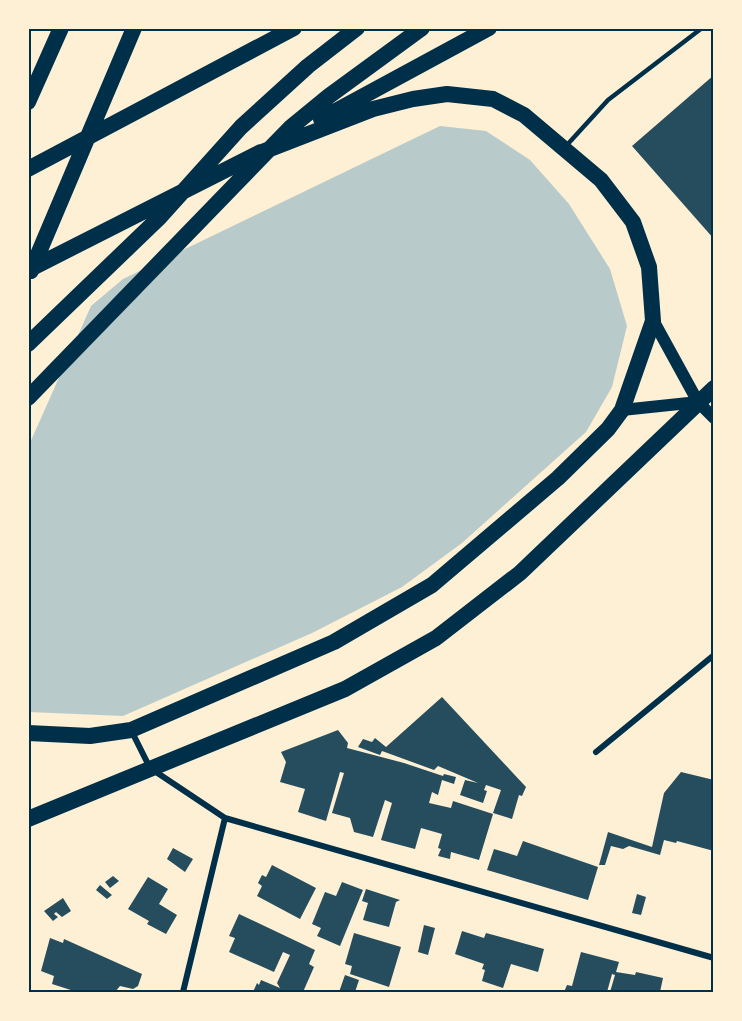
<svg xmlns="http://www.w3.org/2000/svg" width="742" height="1021" font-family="'Fira Sans',sans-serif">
<rect width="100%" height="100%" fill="#fdf0d5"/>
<path fill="#b9caca" d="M440 126 486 131 530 160 569 204 610 269 627 326 612 387 586 432 462 543 402 587 312 633 123 716 29 712V445L91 306 123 279Z"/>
<path fill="#264d5e" d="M714 75V239L632 146Z
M442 697 526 787 522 796 519 795 512 819 493 813 501 790 486 785 484 790 487 791 483 803 460 795 465 780 478 783 438 766 434 770 382 751 380 755 358 747 363 739 372 742 375 738 386 747Z
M338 730 348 743 347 748 404 763 443 776 444 774 456 777 454 784 442 780 438 795 432 792 429 803 451 808 453 801 493 814 479 860 451 852 450 859 438 856 441 849 438 848 442 834 421 828 415 849 381 840 392 803 385 800 373 837 354 832 350 818 332 813 344 773 340 772 326 821 298 812 305 789 280 782 286 762 281 752Z
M681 772 714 780V851L677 841 676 843 664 840 660 855 629 846 623 849 611 846 605 865H599L608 832 652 847 664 793Z
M523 841 598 867 588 900 487 870 494 849 517 856Z
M173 848 193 859 185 872 167 859Z
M272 865 316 888 300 919 257 896 262 886 258 883 262 875 266 877Z
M113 876 119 881 110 888 105 882Z
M148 877 168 889 159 904 177 915 166 934 147 924 149 921 128 909Z
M342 882 363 890 340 946 317 936 321 928 312 924 325 892 336 896Z
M100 885 112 895 107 899 96 890Z
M366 889 400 900 396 902 389 927 363 920 368 903 362 901Z
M637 894 646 897 641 915 632 913Z
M63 898 71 911 62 917 56 912 54 914 58 917 53 921 44 911Z
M239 914 315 950 309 964 314 967 303 992H253L257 983 259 985 261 980 280 988 277 983 290 955 283 952 274 972 229 952 235 938 229 936Z
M424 925 435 928 428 955 418 952Z
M462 931 484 938 486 933 544 949 538 972 511 964 503 988 482 981 485 970 482 969 484 964 455 954Z
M354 933 401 947 389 987 350 974 352 966 345 964Z
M50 938 63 943 64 939 142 974 138 986 133 989 120 986 115 992H77L52 984 54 976 41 971Z
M581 952 619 962 616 972 635 975 636 972 663 978 660 992H610L615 975 612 974 607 992H564L567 985 572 986Z
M345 975 359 980 355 992H339Z"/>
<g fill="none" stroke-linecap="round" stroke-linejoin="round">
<path stroke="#003049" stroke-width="4.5" d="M566 146 608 100 702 28"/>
<path stroke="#003049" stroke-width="6" d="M131 730 150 768 225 818 714 958
M596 752 714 655
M183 992 225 818"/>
<path stroke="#003049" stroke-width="12" d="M653 320 698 402 714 418
M622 410 698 402"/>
<path stroke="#003049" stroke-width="16" d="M28 102 61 28
M321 119 489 28
M28 169 294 28
M28 270 261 152
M31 271 134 28
M28 344 160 217 241 127 308 66 357 28
M28 398 290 128 329 96 422 28
M28 733 90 736 131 730 334 642 432 585 558 478 608 429 622 410 653 321 649 267 633 222 601 180 524 115 493 99 447 94 413 99 373 109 257 154
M28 819 345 689 436 638 520 573 714 388"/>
</g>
<rect width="742" height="1021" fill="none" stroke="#fdf0d5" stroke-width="60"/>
<rect x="30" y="30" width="682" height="961" fill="none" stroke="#003049" stroke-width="2"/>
</svg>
